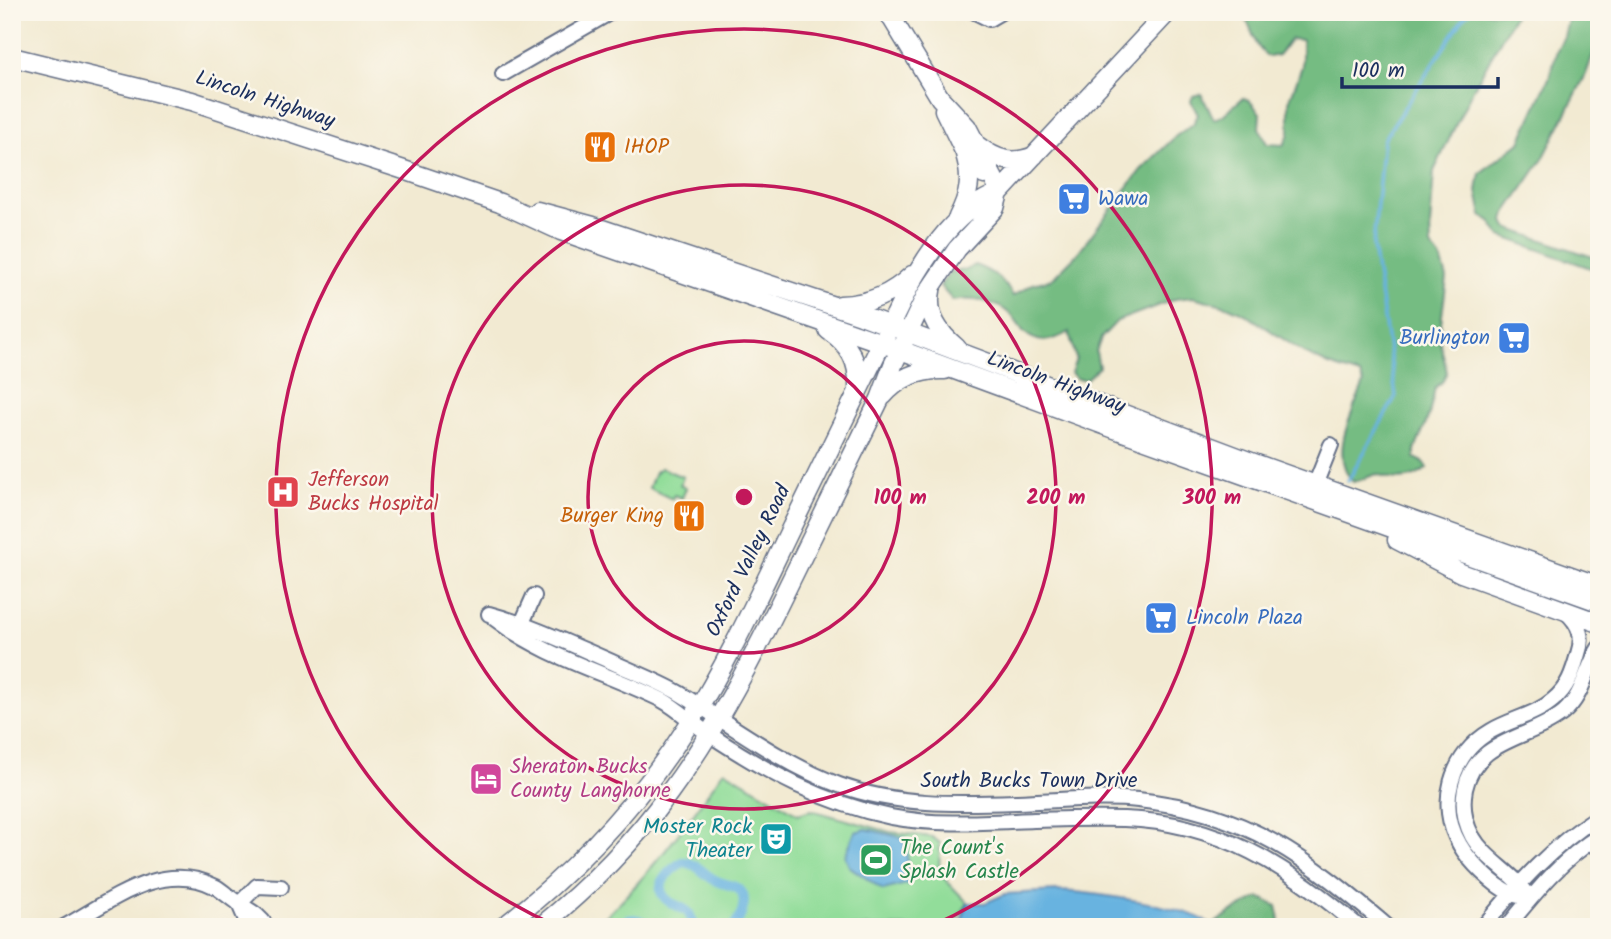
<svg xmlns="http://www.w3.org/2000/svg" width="1611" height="939" font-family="Kalam,sans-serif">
<rect width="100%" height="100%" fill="#fbf7ec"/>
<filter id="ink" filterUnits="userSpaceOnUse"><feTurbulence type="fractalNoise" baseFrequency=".0143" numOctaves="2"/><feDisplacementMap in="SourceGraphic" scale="14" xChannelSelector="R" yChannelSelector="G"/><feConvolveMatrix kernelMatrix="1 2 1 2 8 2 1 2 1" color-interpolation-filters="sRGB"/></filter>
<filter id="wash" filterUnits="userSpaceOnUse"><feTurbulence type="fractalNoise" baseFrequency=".00686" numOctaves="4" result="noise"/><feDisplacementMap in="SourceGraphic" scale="28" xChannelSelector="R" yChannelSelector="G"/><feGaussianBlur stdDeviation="1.57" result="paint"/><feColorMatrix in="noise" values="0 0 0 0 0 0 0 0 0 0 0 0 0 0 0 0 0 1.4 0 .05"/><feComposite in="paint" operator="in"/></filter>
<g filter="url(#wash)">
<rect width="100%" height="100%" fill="#f2ead2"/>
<path fill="#92dd9a" stroke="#56867c" stroke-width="2" d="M661 468 683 477 680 485 686 488 682 498 674 495 672 499 649 488 655 472Z
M724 770 798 814 811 810 890 832 932 837 940 843 939 873 968 903 957 919 956 927H595C646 879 685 828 724 770Z"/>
<path fill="#75bc82" stroke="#487670" stroke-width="2" d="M1238 12H1516L1469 97 1434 171 1430 227 1431 246 1442 261 1447 278 1439 338 1447 372 1443 381 1435 388 1429 415 1415 450V458L1423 462 1427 468C1412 482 1395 481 1377 474L1353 482C1328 454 1353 412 1364 383L1360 375 1329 365 1306 354 1245 314 1227 306 1193 297 1175 299 1117 321 1101 338 1096 352 1099 367 1086 379H1077L1071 373 1076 359 1069 332C1053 341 1039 346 1024 332 1019 327 1016 319 1010 314 996 301 971 297 953 301L940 286 950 272 966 270 975 265C993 272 1004 280 1013 296L1033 284 1052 279 1076 255 1141 170 1176 136 1193 124 1198 115 1191 101 1193 96 1201 94 1214 119 1222 116 1243 98 1249 100 1260 113 1259 128 1267 144 1284 145 1289 134V102L1302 66V40L1291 39 1278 55 1269 57C1256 48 1255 40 1250 27 1248 22 1242 16 1238 12Z
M1570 12H1599V38L1586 74 1543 159 1506 213 1504 221 1507 228 1599 259V271L1500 236 1490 221 1482 216 1477 191 1480 173 1520 142 1550 76 1557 50 1564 36Z
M1259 897 1277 906 1280 921 1279 927H1214L1213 925C1227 913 1243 907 1259 897Z"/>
<path fill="#67b3e0" stroke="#41719f" stroke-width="2" d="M866 829 905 838 910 883 883 890 849 866 845 856 855 832Z
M1056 891C1087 891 1194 906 1214 927H959L968 903H985L1005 894Z"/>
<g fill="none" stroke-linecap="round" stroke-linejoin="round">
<path stroke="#67b3e0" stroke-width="3.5" d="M1348 481 1396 396 1373 246 1383 140 1464 17 1470 12"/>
<path stroke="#67b3e0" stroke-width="10" d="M618 927C629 915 640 919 652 927
M690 927 692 921 689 913C682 906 671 905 665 898 652 885 672 868 683 862 695 862 703 873 713 879 719 883 727 884 735 887 751 894 742 916 734 927"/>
</g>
</g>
<g filter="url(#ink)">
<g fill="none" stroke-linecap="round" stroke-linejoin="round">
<defs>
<path id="minor" d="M975 12 989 19 1001 12
M503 74 611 12
M1315 485 1331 445
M489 614C533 626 570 644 612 662 634 672 658 681 679 693 732 725 781 763 839 785 897 806 956 804 1017 802 1057 801 1099 796 1138 800 1247 811 1308 859 1388 927
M495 619C544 657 607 673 662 700 679 709 693 724 709 734 766 772 823 803 891 817 938 826 986 822 1034 820 1063 819 1094 818 1124 819 1219 822 1289 867 1359 927
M522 623 534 596
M1530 898C1524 897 1515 896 1510 893 1493 885 1469 861 1460 845 1436 805 1451 754 1491 731 1511 719 1536 715 1553 700 1568 688 1573 672 1578 654 1584 637 1580 625 1566 612
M1530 898C1515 873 1486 861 1472 836 1464 821 1462 805 1465 789 1476 738 1529 740 1563 713 1584 695 1585 670 1599 648
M239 904 257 886 281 887
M239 904 249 927
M64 927C111 901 162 859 216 887 224 892 230 898 238 903 250 911 259 914 267 927
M1483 927C1518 884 1552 846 1599 816
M1507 927C1535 893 1561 860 1599 836"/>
<path id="major" d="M12 57 192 101 401 169 500 203 561 231 868 338 1112 428 1599 602
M944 110 964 151 984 175
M978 146C997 160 1012 165 1034 156
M537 211 593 226 861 315 1254 463 1599 586
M958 217C970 194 972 178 965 154
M931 291C926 315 939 333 957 348
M840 305C869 304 891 295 912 275
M828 330C850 345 859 362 858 388
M883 396C899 377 920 369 945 370
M1397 540 1461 573 1599 623
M503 927C576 870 640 802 689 724 729 661 760 592 792 526 831 446 870 366 909 287 930 250 958 208 999 193L1168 12
M540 927C588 888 633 843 669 793 718 727 755 654 791 580 821 520 850 459 880 399L893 365 926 295 957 249 995 208 999 193 994 179 967 127 940 98 888 12"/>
</defs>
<use href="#minor" stroke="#667087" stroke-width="18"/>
<use href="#major" stroke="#667087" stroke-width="21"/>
<use href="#minor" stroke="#fff" stroke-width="14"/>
<use href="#major" stroke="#fff" stroke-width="18"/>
</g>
</g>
<g fill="none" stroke="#c2185b" stroke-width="3.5">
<circle cx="744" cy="497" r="156"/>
<circle cx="744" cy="497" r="312"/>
<path d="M557 926A468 468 0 1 1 931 926"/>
</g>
<defs>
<symbol id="restaurant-square" viewBox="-11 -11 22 22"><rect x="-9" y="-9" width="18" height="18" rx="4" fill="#e8710a" stroke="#fbf7ec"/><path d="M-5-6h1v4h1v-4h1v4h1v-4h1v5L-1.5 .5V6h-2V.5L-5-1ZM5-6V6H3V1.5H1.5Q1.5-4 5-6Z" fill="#fff"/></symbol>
<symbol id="supermarket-square" viewBox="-11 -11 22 22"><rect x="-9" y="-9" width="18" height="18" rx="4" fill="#3f7fe0" stroke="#fbf7ec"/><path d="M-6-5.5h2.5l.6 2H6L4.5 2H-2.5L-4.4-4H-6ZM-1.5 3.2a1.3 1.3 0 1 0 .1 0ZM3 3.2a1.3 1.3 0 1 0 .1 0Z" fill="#fff"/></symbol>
<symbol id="hospital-square" viewBox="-11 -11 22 22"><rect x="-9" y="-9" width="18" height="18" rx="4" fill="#e0444e" stroke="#fbf7ec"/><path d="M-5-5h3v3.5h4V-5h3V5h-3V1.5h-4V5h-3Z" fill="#fff"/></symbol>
<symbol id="hotel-square" viewBox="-11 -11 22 22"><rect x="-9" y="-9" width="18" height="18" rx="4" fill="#d1479c" stroke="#fbf7ec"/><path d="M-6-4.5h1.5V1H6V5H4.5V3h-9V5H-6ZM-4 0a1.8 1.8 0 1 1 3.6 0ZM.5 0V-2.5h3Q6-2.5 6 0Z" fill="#fff"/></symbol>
<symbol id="theatre-square" viewBox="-11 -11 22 22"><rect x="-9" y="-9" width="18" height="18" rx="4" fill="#0f9aa8" stroke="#fbf7ec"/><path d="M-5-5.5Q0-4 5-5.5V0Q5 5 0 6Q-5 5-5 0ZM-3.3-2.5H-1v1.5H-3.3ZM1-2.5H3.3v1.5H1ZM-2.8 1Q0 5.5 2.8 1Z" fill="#fff"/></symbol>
<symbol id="stadium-square" viewBox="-11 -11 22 22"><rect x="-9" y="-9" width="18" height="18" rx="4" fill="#2e9e5b" stroke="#fbf7ec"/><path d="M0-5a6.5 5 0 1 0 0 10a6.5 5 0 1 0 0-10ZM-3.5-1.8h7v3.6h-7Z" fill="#fff"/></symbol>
</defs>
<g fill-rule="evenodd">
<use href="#restaurant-square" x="581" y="128" width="38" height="38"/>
<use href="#supermarket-square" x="1055" y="180" width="38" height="38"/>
<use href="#supermarket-square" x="1495" y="319" width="38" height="38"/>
<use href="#hospital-square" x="264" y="473" width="38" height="38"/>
<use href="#restaurant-square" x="670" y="497" width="38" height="38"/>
<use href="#supermarket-square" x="1142" y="599" width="38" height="38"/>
<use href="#hotel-square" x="467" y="760" width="38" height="38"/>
<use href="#theatre-square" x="757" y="820" width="38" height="38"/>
<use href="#stadium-square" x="857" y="841" width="38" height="38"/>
</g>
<g text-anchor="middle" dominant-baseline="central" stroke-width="5" stroke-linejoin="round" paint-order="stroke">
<g font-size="21" fill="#1b2f5e" stroke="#fbf7ec">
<text transform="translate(265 100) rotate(18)">Lincoln Highway</text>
<text transform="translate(1056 383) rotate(20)">Lincoln Highway</text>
<text transform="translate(749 561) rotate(-64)">Oxford Valley Road</text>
<text x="1029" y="781">South Bucks Town Drive</text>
</g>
<g font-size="21" fill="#c56008" stroke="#fbf7ec" text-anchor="start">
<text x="624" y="147">IHOP</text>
<text x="664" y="516" text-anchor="end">Burger King</text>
</g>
<g font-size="21" fill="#366cbe" stroke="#fbf7ec" text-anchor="start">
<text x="1098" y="199">Wawa</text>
<text x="1490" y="338" text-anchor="end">Burlington</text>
<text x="1186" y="618">Lincoln Plaza</text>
</g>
<g font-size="21" fill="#be3a42" stroke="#fbf7ec" text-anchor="start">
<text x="308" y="480">Jefferson<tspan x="308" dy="24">Bucks Hospital</tspan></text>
</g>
<g font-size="21" fill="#b23c85" stroke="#fbf7ec" text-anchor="start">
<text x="510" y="767">Sheraton Bucks<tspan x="510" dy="24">County Langhorne</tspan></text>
</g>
<g font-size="21" fill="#0d838f" stroke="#fbf7ec" text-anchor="end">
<text x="752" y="827">Moster Rock<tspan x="752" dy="24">Theater</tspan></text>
</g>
<g font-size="21" fill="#27864d" stroke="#fbf7ec" text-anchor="start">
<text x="900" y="848">The Count's<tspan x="900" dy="24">Splash Castle</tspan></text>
</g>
</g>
<circle cx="744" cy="497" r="10" fill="#c2185b" stroke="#fbf7ec" stroke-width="3.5"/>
<g font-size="21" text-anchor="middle" font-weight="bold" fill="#c2185b" stroke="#fbf7ec" stroke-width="5" stroke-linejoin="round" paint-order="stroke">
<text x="900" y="504">100 m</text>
<text x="1056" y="504">200 m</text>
<text x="1212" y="504">300 m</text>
</g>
<rect width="1611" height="939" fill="none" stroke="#fbf7ec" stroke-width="42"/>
<path d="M1342 77v10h156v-10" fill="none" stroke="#1b2f5e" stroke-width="3.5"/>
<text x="1352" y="77" font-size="21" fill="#1b2f5e" stroke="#fbf7ec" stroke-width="5" paint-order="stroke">100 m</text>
</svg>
